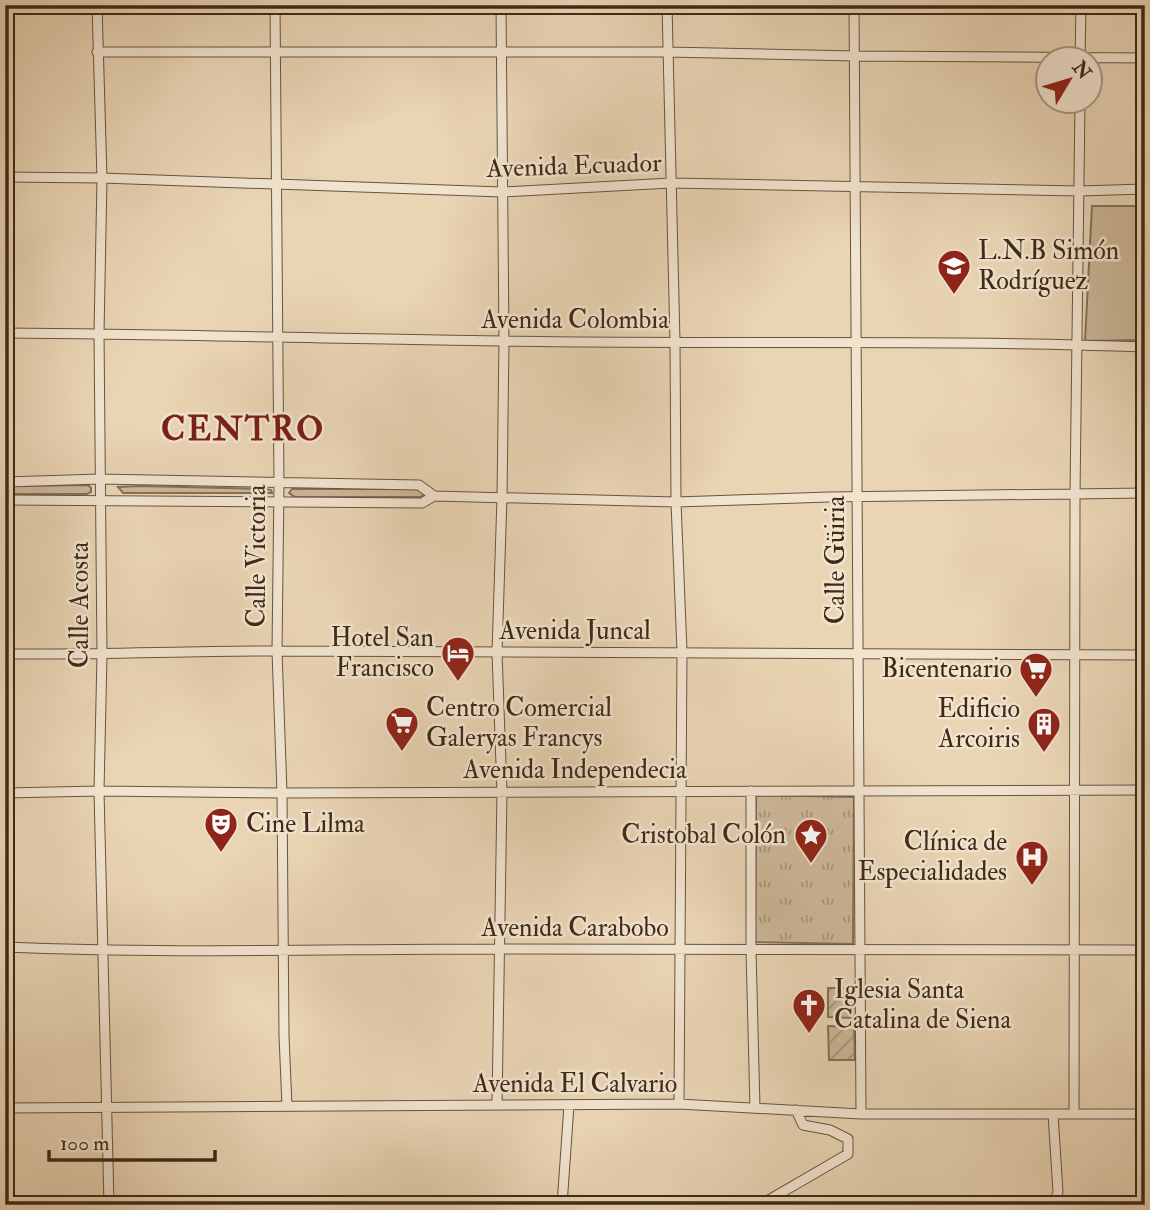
<svg xmlns="http://www.w3.org/2000/svg" width="1150" height="1210" font-family="'IM FELL Double Pica',serif">
<defs>
<pattern id="park-tufts" width="24" height="20" patternUnits="userSpaceOnUse" patternTransform="scale(1.75)"><rect width="24" height="20" fill="#ccb799"/><path d="M3 7l-1-3M5 7V3M7 7l1-3M15 17l-1-3M17 17v-4M19 17l1-3" fill="none" stroke="#a7957c"/></pattern>
<pattern id="garden-furrows" width="10" height="10" patternUnits="userSpaceOnUse" patternTransform="scale(1.75)"><rect width="10" height="10" fill="#ccb799"/><path d="M-1 1l2-2M0 10L10 0M9 11l2-2" fill="none" stroke="#a7957c"/></pattern>
</defs>
<rect width="100%" height="100%" fill="#e9d4b4"/>
<filter id="stains"><feTurbulence type="fractalNoise" baseFrequency=".00286" numOctaves="4"/><feColorMatrix values="0 0 0 0 .2 0 0 0 0 .09 0 0 0 0 .02 0 0 0 .5 -.17"/></filter>
<radialGradient id="worn" r=".72"><stop offset=".6" stop-color="#630" stop-opacity="0"/><stop offset="1" stop-color="#630" stop-opacity=".3"/></radialGradient>
<path fill="#ccb799" stroke="#857058" stroke-width="2" d="M1092 206H1145V340L1085 341Z
M88 485 91 488V492L87 494H5V486Z
M141 486 266 489 271 490 272 493H123L118 487Z
M292 489H419L425 493 421 497H295L289 493Z"/>
<path fill="url(#park-tufts)" stroke="#857058" stroke-width="2" d="M756 795 854 797 853 944 755 942Z"/>
<path fill="url(#garden-furrows)" stroke="#857058" stroke-width="2" d="M828 988H854L853 1018 828 1017Z
M828 1026 854 1027 855 1060H829Z"/>
<g fill="none" stroke-linecap="round" stroke-linejoin="round">
<defs>
<path id="minor" d="M97 5 102 178 99 333 102 655 99 791 109 1205
M275 5 279 484 277 651 282 793 284 1036 287 1106
M667 5 675 342 676 502 682 651 679 1104
M854 5 861 1114
M5 10 92 5
M97 52H667L855 56 1145 58
M1080 60 1081 5
M5 177 102 178 502 192 671 183 1079 191 1145 189
M5 333C171 334 337 339 503 341 717 345 931 339 1145 347
M5 482 100 479 419 485 434 496
M5 500 422 503 434 496 676 502 829 497 1145 493
M5 654C97 655 188 651 280 651 568 651 856 654 1145 655
M751 791V950L755 1108
M5 793 99 791 282 793 1145 790
M5 947C169 954 334 949 498 949 713 948 929 950 1145 950
M497 1105 502 792 497 652 502 497 504 341 501 5
M5 1108 679 1104 861 1114H1145
M1074 1114 1075 494 1080 102
M562 1205 569 1105
M702 1205 703 1202 725 1205
M760 1205 848 1154V1139L830 1130 803 1125 796 1110
M1044 1205 1055 1201 1058 1192 1053 1114"/>
</defs>
<use href="#minor" stroke="#69543e" stroke-width="11"/>
<use href="#minor" stroke="#f1e3ce" stroke-width="9"/>
</g>
<defs>
<symbol id="school-pin" viewBox="-11 -11 22 30"><path d="M0 17L-7.5 6A9.5 9.5 0 1 1 7.5 6Z" fill="#8f2418" stroke="#f1e3ce"/><path d="M0-5L7-2L0 1L-7-2ZM-4 1L0 2.5L4 1V4Q0 6-4 4Z" fill="#fff"/></symbol>
<symbol id="hotel-pin" viewBox="-11 -11 22 30"><path d="M0 17L-7.5 6A9.5 9.5 0 1 1 7.5 6Z" fill="#8f2418" stroke="#f1e3ce"/><path d="M-6-4.5h1.5V1H6V5H4.5V3h-9V5H-6ZM-4 0a1.8 1.8 0 1 1 3.6 0ZM.5 0V-2.5h3Q6-2.5 6 0Z" fill="#fff"/></symbol>
<symbol id="supermarket-pin" viewBox="-11 -11 22 30"><path d="M0 17L-7.5 6A9.5 9.5 0 1 1 7.5 6Z" fill="#8f2418" stroke="#f1e3ce"/><path d="M-6-5.5h2.5l.6 2H6L4.5 2H-2.5L-4.4-4H-6ZM-1.5 3.2a1.3 1.3 0 1 0 .1 0ZM3 3.2a1.3 1.3 0 1 0 .1 0Z" fill="#fff"/></symbol>
<symbol id="building-pin" viewBox="-11 -11 22 30"><path d="M0 17L-7.5 6A9.5 9.5 0 1 1 7.5 6Z" fill="#8f2418" stroke="#f1e3ce"/><path d="M-4-6H4V6H1V3H-1V6H-4ZM-2.5-4.3h1.7v1.8h-1.7ZM.8-4.3h1.7v1.8H.8ZM-2.5-1h1.7V.8h-1.7ZM.8-1h1.7V.8H.8Z" fill="#fff"/></symbol>
<symbol id="theatre-pin" viewBox="-11 -11 22 30"><path d="M0 17L-7.5 6A9.5 9.5 0 1 1 7.5 6Z" fill="#8f2418" stroke="#f1e3ce"/><path d="M-5-5.5Q0-4 5-5.5V0Q5 5 0 6Q-5 5-5 0ZM-3.3-2.5H-1v1.5H-3.3ZM1-2.5H3.3v1.5H1ZM-2.8 1Q0 5.5 2.8 1Z" fill="#fff"/></symbol>
<symbol id="sight-pin" viewBox="-11 -11 22 30"><path d="M0 17L-7.5 6A9.5 9.5 0 1 1 7.5 6Z" fill="#8f2418" stroke="#f1e3ce"/><path d="M0-6L1.8-2.2L6-1.7L2.9 1.2L3.7 5.4L0 3.3L-3.7 5.4L-2.9 1.2L-6-1.7L-1.8-2.2Z" fill="#fff"/></symbol>
<symbol id="hospital-pin" viewBox="-11 -11 22 30"><path d="M0 17L-7.5 6A9.5 9.5 0 1 1 7.5 6Z" fill="#8f2418" stroke="#f1e3ce"/><path d="M-5-5h3v3.5h4V-5h3V5h-3V1.5h-4V5h-3Z" fill="#fff"/></symbol>
<symbol id="church-pin" viewBox="-11 -11 22 30"><path d="M0 17L-7.5 6A9.5 9.5 0 1 1 7.5 6Z" fill="#8f2418" stroke="#f1e3ce"/><path d="M-1.2-6h2.4v3.5h3.3v2.4h-3.3V6h-2.4V-.1h-3.3v-2.4h3.3Z" fill="#fff"/></symbol>
</defs>
<g fill-rule="evenodd">
<use href="#school-pin" x="935" y="247" width="38" height="52"/>
<use href="#hotel-pin" x="439" y="634" width="38" height="52"/>
<use href="#supermarket-pin" x="1017" y="650" width="38" height="52"/>
<use href="#supermarket-pin" x="383" y="704" width="38" height="52"/>
<use href="#building-pin" x="1025" y="705" width="38" height="52"/>
<use href="#theatre-pin" x="202" y="805" width="38" height="52"/>
<use href="#sight-pin" x="792" y="816" width="38" height="52"/>
<use href="#hospital-pin" x="1013" y="838" width="38" height="52"/>
<use href="#church-pin" x="790" y="986" width="38" height="52"/>
</g>
<g text-anchor="middle" dominant-baseline="central" stroke-width="5" stroke-linejoin="round" paint-order="stroke">
<g font-size="26" fill="#3e2a17" stroke="#f1e3ce">
<text transform="translate(574 166) rotate(-2)">Avenida Ecuador</text>
<text x="575" y="320">Avenida Colombia</text>
<text transform="translate(257 556) rotate(-90)">Calle Victoria</text>
<text transform="translate(836 560) rotate(-90)">Calle Güiria</text>
<text transform="translate(80 605) rotate(-90)">Calle Acosta</text>
<text x="575" y="631">Avenida Juncal</text>
<text x="575" y="770">Avenida Independecia</text>
<text x="575" y="928">Avenida Carabobo</text>
<text x="575" y="1084">Avenida El Calvario</text>
</g>
<g font-size="26" fill="#3e2a17" stroke="#f1e3ce" text-anchor="end">
<text x="978" y="251" text-anchor="start">L.N.B Simón<tspan x="978" dy="30">Rodríguez</tspan></text>
<text x="434" y="638">Hotel San<tspan x="434" dy="30">Francisco</tspan></text>
<text x="1012" y="669">Bicentenario</text>
<text x="426" y="708" text-anchor="start">Centro Comercial<tspan x="426" dy="30">Galeryas Francys</tspan></text>
<text x="1020" y="709">Edificio<tspan x="1020" dy="30">Arcoiris</tspan></text>
<text x="246" y="824" text-anchor="start">Cine Lilma</text>
<text x="786" y="835">Cristobal Colón</text>
<text x="1007" y="842">Clínica de<tspan x="1007" dy="30">Especialidades</tspan></text>
<text x="834" y="990" text-anchor="start">Iglesia Santa<tspan x="834" dy="30">Catalina de Siena</tspan></text>
</g>
<g font-size="33" font-weight="bold" letter-spacing="2" fill="#7a1f14" stroke="#f1e3ce">
<text x="243" y="429">CENTRO</text>
</g>
</g>
<rect width="1150" height="1210" fill="none" stroke="#e9d4b4" stroke-width="28"/>
<rect x="7" y="7" width="1136" height="1196" fill="none" stroke="#3e2a17" stroke-width="3.5"/>
<rect x="14" y="14" width="1122" height="1182" fill="none" stroke="#3e2a17" stroke-width="2"/>
<g transform="translate(1069 80) rotate(52)"><circle r="33" fill="#f1e3ce" stroke="#a99985" stroke-width="2"/>
<path d="M0-5L12 26L0 18L-12 26Z" fill="#8f2418"/>
<text y="-10" font-size="19" font-weight="bold" text-anchor="middle" fill="#3e2a17">N</text>
</g>
<path d="M49 1150v10h166v-10" fill="none" stroke="#3e2a17" stroke-width="3.5"/>
<text x="60" y="1150" font-size="21" fill="#3e2a17" stroke="#f1e3ce" stroke-width="5" paint-order="stroke">100 m</text>
<rect width="100%" height="100%" filter="url(#stains)"/>
<rect width="100%" height="100%" fill="url(#worn)"/>
</svg>
